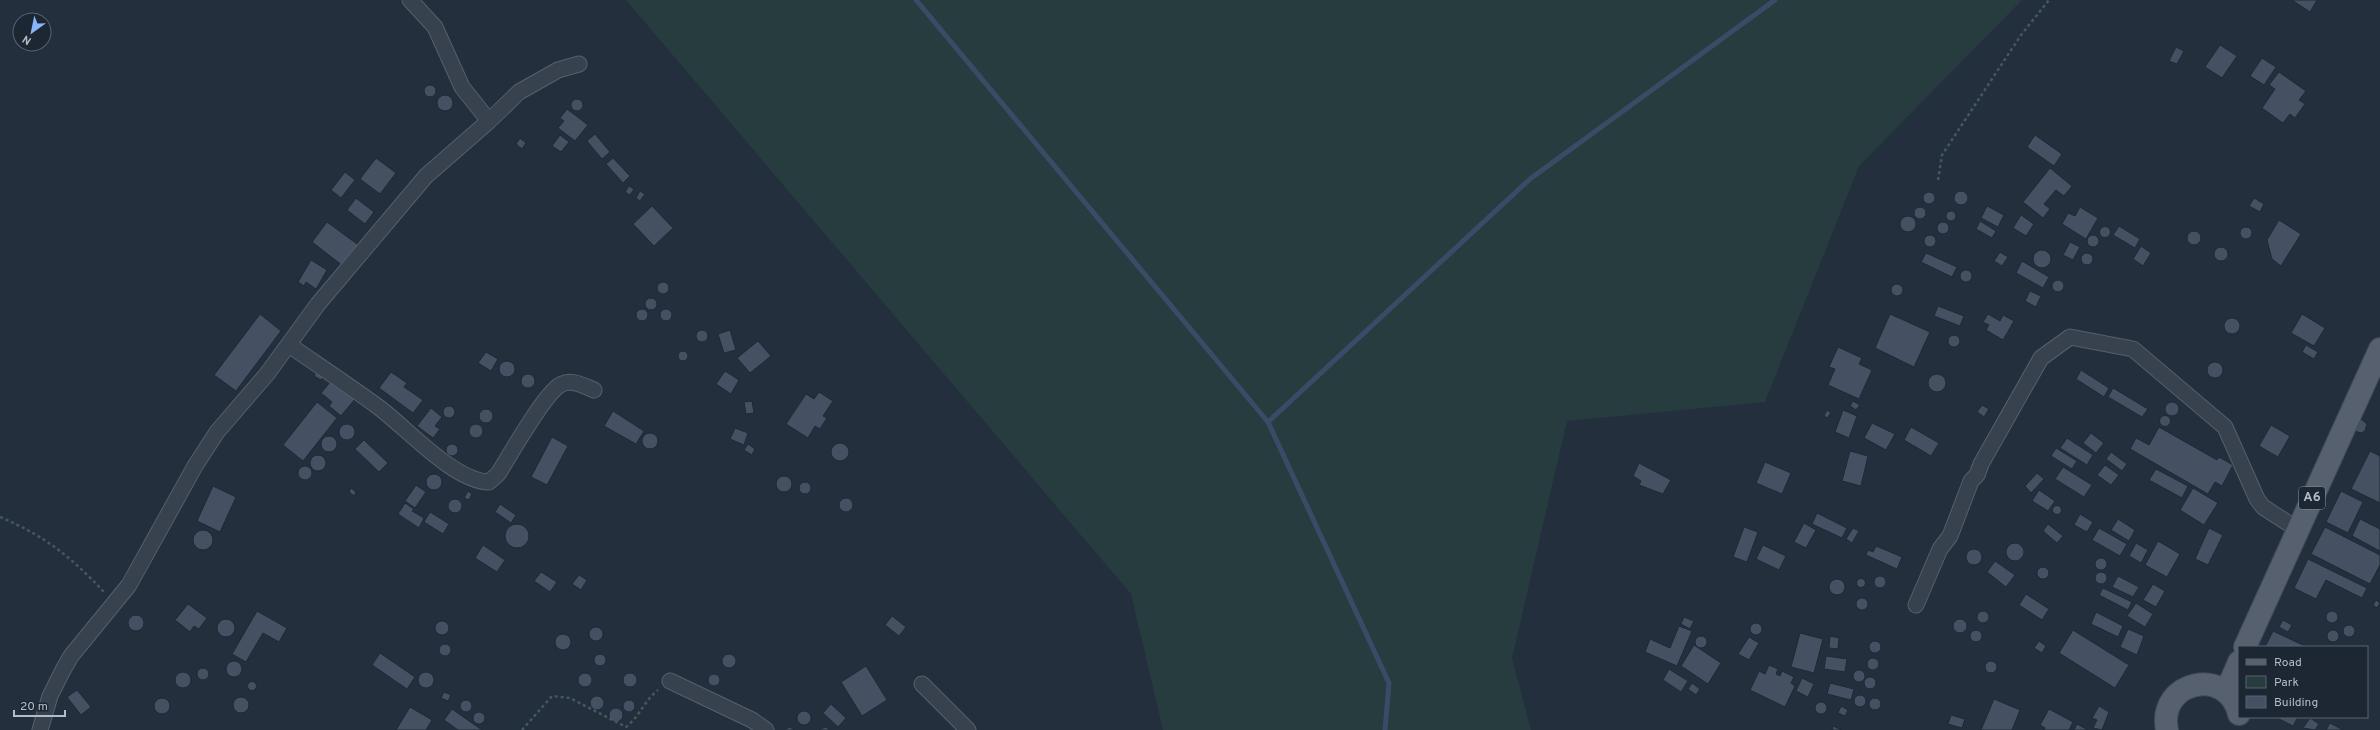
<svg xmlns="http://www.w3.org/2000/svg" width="2380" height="730" font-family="Overpass,sans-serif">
<rect width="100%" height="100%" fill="#242f3e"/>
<path fill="#263c3f" d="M626 0H2022L1859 166 1765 402 1567 421 1512 658 1531 730H1163L1131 594Z"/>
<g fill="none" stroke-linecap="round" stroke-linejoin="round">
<path stroke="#394c67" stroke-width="5" d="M916 0 1268 422 1389 683 1385 730
M1268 422 1530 179 1775 0"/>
</g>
<path fill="#455162" stroke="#1f2835" d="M2292 0H2317L2310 12Z
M2220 45 2237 56 2222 78 2205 67Z
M2176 47 2184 51 2177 64 2169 61Z
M2262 58 2276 67 2264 85 2250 76Z
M2279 72 2306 91 2299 100 2305 104 2295 118 2290 114 2283 123 2262 108 2275 89 2269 85Z
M424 91a6 6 0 1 1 12 0a6 6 0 1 1-12 0Z
M437 103a8 8 0 1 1 16 0a8 8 0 1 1-16 0Z
M571 105a6 6 0 1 1 12 0a6 6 0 1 1-12 0Z
M567 109 588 125 575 141 558 128 564 121 560 118Z
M595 134 610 152 602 159 587 141Z
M560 135 569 142 561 152 552 146Z
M2035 135 2062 154 2054 166 2027 147Z
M520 138 526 143 522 149 516 144Z
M376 158 396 173 380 194 360 179Z
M613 158 630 176 623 183 606 164Z
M2050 168 2072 186 2064 196 2056 190 2044 204 2050 209 2043 218 2023 202Z
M345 172 355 180 341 198 331 190Z
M629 186 634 189 630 195 625 192Z
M1954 198a7 7 0 1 1 14 0a7 7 0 1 1-14 0Z
M640 191 645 194 640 201 636 198Z
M1923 198a6 6 0 1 1 12 0a6 6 0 1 1-12 0Z
M356 198 374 212 365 224 347 210Z
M2254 198 2264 204 2260 212 2249 206Z
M652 206 673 228 654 246 633 224Z
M1987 206 2004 215 1998 227 1981 218Z
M1914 213a6 6 0 1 1 12 0a6 6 0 1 1-12 0Z
M2080 207 2098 218 2086 239 2062 224 2068 213 2075 216Z
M1946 216a5 5 0 1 1 10 0a5 5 0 1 1-10 0Z
M2021 215 2034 224 2026 236 2013 228Z
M1900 224a8 8 0 1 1 16 0a8 8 0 1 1-16 0Z
M2279 220 2301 234 2281 266 2272 259 2267 240Z
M1980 221 1996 231 1992 238 1976 229Z
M1937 228a6 6 0 1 1 12 0a6 6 0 1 1-12 0Z
M327 222 368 252 352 273 312 242Z
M2119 226 2140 239 2135 248 2113 235Z
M2099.5 232a5.5 5.5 0 1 1 11 0a5.5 5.5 0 1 1-11 0Z
M2240 233a6 6 0 1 1 12 0a6 6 0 1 1-12 0Z
M2187 238a7 7 0 1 1 14 0a7 7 0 1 1-14 0Z
M2087 241a6 6 0 1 1 12 0a6 6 0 1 1-12 0Z
M1924 241a6 6 0 1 1 12 0a6 6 0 1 1-12 0Z
M2070 242 2080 247 2073 260 2063 255Z
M2141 246 2151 253 2143 266 2133 259Z
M2214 254a7 7 0 1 1 14 0a7 7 0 1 1-14 0Z
M2033 259a9 9 0 1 1 18 0a9 9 0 1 1-18 0Z
M2000 252 2008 257 2002 266 1994 261Z
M2081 259a6 6 0 1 1 12 0a6 6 0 1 1-12 0Z
M1926 253 1957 267 1952 277 1921 262Z
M311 260 327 270 316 289 306 282 304 286 298 282Z
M2022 261 2049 277 2043 288 2016 273Z
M1960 276a6 6 0 1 1 12 0a6 6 0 1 1-12 0Z
M2052 286a6 6 0 1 1 12 0a6 6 0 1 1-12 0Z
M657 288a6 6 0 1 1 12 0a6 6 0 1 1-12 0Z
M1891 290a6 6 0 1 1 12 0a6 6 0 1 1-12 0Z
M2030 291 2041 296 2036 307 2025 301Z
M645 304a6 6 0 1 1 12 0a6 6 0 1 1-12 0Z
M1938 306 1964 316 1960 326 1934 316Z
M660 315a6 6 0 1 1 12 0a6 6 0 1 1-12 0Z
M636 315a6 6 0 1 1 12 0a6 6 0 1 1-12 0Z
M260 314 281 331 236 391 214 375Z
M1890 314 1930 332 1914 367 1875 348Z
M1988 314 2000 321 2003 315 2014 321 2003 340 1986 330 1989 325 1983 322Z
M2302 314 2325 328 2314 346 2291 333Z
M2224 326a8 8 0 1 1 16 0a8 8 0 1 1-16 0Z
M730 330 736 350 724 353 718 334Z
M696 336a6 6 0 1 1 12 0a6 6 0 1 1-12 0Z
M1948 341a6 6 0 1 1 12 0a6 6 0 1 1-12 0Z
M758 341 771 356 750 373 737 358Z
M2306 345 2318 352 2314 359 2302 352Z
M1838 347 1862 358 1859 364 1872 370 1859 399 1828 385 1835 369 1829 367Z
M678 356a5 5 0 1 1 10 0a5 5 0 1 1-10 0Z
M486 352 498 359 491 371 478 363Z
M499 369a8 8 0 1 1 16 0a8 8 0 1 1-16 0Z
M2207 370a8 8 0 1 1 16 0a8 8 0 1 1-16 0Z
M318 369 325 374 321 380 314 376Z
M2081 370 2109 388 2104 397 2076 379Z
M725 371 739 380 731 394 716 384Z
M391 372 407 383 404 387 423 400 413 413 379 388Z
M1928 383a9 9 0 1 1 18 0a9 9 0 1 1-18 0Z
M521 381a7 7 0 1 1 14 0a7 7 0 1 1-14 0Z
M332 380 355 399 341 416 329 406 332 402 321 393Z
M2113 388 2148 409 2142 417 2108 397Z
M819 392 833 401 823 416 827 418 820 429 815 426 808 438 786 424 806 394 814 399Z
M752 401 754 413 746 414 744 402Z
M1853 401 1860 405 1856 410 1850 406Z
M2165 409a7 7 0 1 1 14 0a7 7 0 1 1-14 0Z
M317 402 337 418 303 461 283 445Z
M1982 405 1989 409 1984 417 1977 412Z
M443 412a6 6 0 1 1 12 0a6 6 0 1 1-12 0Z
M431 408 442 417 435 426 440 429 433 438 417 426Z
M479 416a7 7 0 1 1 14 0a7 7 0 1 1-14 0Z
M1827 410 1831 413 1827 418 1824 416Z
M1843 410 1857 416 1849 438 1835 432Z
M613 411 644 431 636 444 604 426Z
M2159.5 421a5.5 5.5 0 1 1 11 0a5.5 5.5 0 1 1-11 0Z
M2357 419H2361L2367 424 2365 431 2361 433 2354 431Z
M1872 423 1895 434 1886 450 1864 438Z
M469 431a7 7 0 1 1 14 0a7 7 0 1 1-14 0Z
M339 432a8 8 0 1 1 16 0a8 8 0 1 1-16 0Z
M2271 425 2290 436 2278 457 2259 446Z
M1911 427 1939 443 1931 456 1904 440Z
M2159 427 2217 460 2219 457 2233 465 2222 486 2215 482 2208 494 2130 449 2136 438 2149 445Z
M735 428 748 433 744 445 730 439Z
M2091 433 2104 443 2096 453 2083 443Z
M642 441a8 8 0 1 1 16 0a8 8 0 1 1-16 0Z
M321 444a8 8 0 1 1 16 0a8 8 0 1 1-16 0Z
M552 437 568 446 547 485 531 477Z
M2067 438 2093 455 2087 465 2060 448Z
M364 440 388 463 379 472 355 449Z
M831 452a9 9 0 1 1 18 0a9 9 0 1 1-18 0Z
M748 444 755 449 752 455 744 450Z
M446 450a6 6 0 1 1 12 0a6 6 0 1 1-12 0Z
M2056 448 2077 461 2072 469 2051 456Z
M1850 451 1868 456 1861 486 1842 481Z
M2370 451 2380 456V503L2351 489Z
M2111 452 2127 464 2122 471 2106 459Z
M310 463a8 8 0 1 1 16 0a8 8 0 1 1-16 0Z
M1765 462 1791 473 1782 494 1756 483Z
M1639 463 1671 480 1663 494 1639 485 1641 481 1633 476Z
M2105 465 2119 475 2111 485 2097 475Z
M298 473a7 7 0 1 1 14 0a7 7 0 1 1-14 0Z
M2063 467 2092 485 2084 497 2055 479Z
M2156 469 2188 486 2182 498 2149 480Z
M2037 473 2044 479 2031 493 2025 486Z
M426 482a8 8 0 1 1 16 0a8 8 0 1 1-16 0Z
M776 484a8 8 0 1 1 16 0a8 8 0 1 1-16 0Z
M799 488a6 6 0 1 1 12 0a6 6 0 1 1-12 0Z
M416 485 426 492 415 508 405 501Z
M213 486 236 497 220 532 197 521Z
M351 488 356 492 354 496 349 492Z
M2193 488 2218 503 2204 525 2180 510Z
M2039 490 2055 501 2048 511 2032 501Z
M468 491 472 494 469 500 464 498Z
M2341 491 2363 502 2348 533 2326 522Z
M839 505a7 7 0 1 1 14 0a7 7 0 1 1-14 0Z
M448 506a7 7 0 1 1 14 0a7 7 0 1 1-14 0Z
M405 503 414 509 412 511 424 518 419 528 398 514Z
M500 504 516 515 511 523 495 512Z
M2052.5 510a4.5 4.5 0 1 1 9 0a4.5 4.5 0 1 1-9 0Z
M430 512 449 524 443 534 424 522Z
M1817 513 1847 528 1842 538 1812 524Z
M2080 514 2093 522 2087 532 2074 525Z
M2118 519 2135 530 2129 541 2111 530Z
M2360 519 2380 529V551L2352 536Z
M1804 523 1816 530 1806 548 1794 542Z
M2048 524 2063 536 2057 543 2043 531Z
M505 536a12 12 0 1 1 24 0a12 12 0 1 1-24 0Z
M1744 527 1758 532 1747 562 1733 557Z
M2325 527 2380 555V565L2370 584 2311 554Z
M1853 528 1859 531 1852 543 1846 539Z
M2099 528 2127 544 2120 556 2092 540Z
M2209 528 2223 535 2208 565 2195 559Z
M193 540a10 10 0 1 1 20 0a10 10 0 1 1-20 0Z
M2158 541 2180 554 2167 577 2145 565Z
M2006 552a9 9 0 1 1 18 0a9 9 0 1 1-18 0Z
M2136 543 2148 550 2141 563 2129 556Z
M483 545 505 560 497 572 475 558Z
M1763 545 1786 556 1779 570 1756 559Z
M1876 546 1902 557 1897 569 1866 555 1868 550 1873 552Z
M1966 557a8 8 0 1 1 16 0a8 8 0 1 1-16 0Z
M2095 564a6 6 0 1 1 12 0a6 6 0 1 1-12 0Z
M2308 559 2367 588 2362 598 2326 580 2316 599 2294 588Z
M1995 561 2015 575 2006 587 1987 572Z
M2037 573a6 6 0 1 1 12 0a6 6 0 1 1-12 0Z
M2095 578a6 6 0 1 1 12 0a6 6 0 1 1-12 0Z
M541 572 557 582 550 592 534 581Z
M579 575 587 580 581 590 572 584Z
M1874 582a6 6 0 1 1 12 0a6 6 0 1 1-12 0Z
M2118 576 2139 587 2133 597 2112 587Z
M1856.5 583a4.5 4.5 0 1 1 9 0a4.5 4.5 0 1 1-9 0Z
M1829 587a8 8 0 1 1 16 0a8 8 0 1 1-16 0Z
M2153 584 2165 591 2156 607 2143 600Z
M2103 588 2132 602 2128 610 2099 595Z
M2026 594 2049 609 2042 620 2019 605Z
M1856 604a6 6 0 1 1 12 0a6 6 0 1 1-12 0Z
M2376 600 2380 603 2377 608 2373 605Z
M2136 603 2153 614 2145 627 2127 616Z
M188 604 207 618 199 629 194 626 190 632 175 620Z
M2326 617a6 6 0 1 1 12 0a6 6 0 1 1-12 0Z
M1977 617a6 6 0 1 1 12 0a6 6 0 1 1-12 0Z
M257 611 287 628 279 642 263 633 246 662 232 654Z
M2096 612 2123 626 2118 637 2091 624Z
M128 623a8 8 0 1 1 16 0a8 8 0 1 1-16 0Z
M892 616 906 627 899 636 885 625Z
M1684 617 1694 621 1690 629 1681 624Z
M1953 626a7 7 0 1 1 14 0a7 7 0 1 1-14 0Z
M217 628a9 9 0 1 1 18 0a9 9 0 1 1-18 0Z
M2283 620 2292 625 2288 632 2279 627Z
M435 628a7 7 0 1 1 14 0a7 7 0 1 1-14 0Z
M1750 629a6 6 0 1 1 12 0a6 6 0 1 1-12 0Z
M2343 631a6 6 0 1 1 12 0a6 6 0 1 1-12 0Z
M1679 626 1692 631 1677 666 1645 652 1650 639 1670 648Z
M589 634a7 7 0 1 1 14 0a7 7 0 1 1-14 0Z
M2128 629 2144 636 2137 655 2120 647Z
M1970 636a6 6 0 1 1 12 0a6 6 0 1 1-12 0Z
M2327 636a6 6 0 1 1 12 0a6 6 0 1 1-12 0Z
M2073 630 2129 665 2115 688 2059 653Z
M2273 631 2307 647H2265Z
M1800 633 1823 639 1814 673 1791 667Z
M555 642a8 8 0 1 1 16 0a8 8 0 1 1-16 0Z
M1695 642a6 6 0 1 1 12 0a6 6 0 1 1-12 0Z
M1830 636 1839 638 1838 649 1829 648Z
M1749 637 1759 643 1749 660 1738 654Z
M1869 647a6 6 0 1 1 12 0a6 6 0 1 1-12 0Z
M2039 641 2046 646 2042 653 2034 648Z
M439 650a6 6 0 1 1 12 0a6 6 0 1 1-12 0Z
M1694 645 1721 663 1708 684 1681 666Z
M380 653 415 677 407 689 372 665Z
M722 661a7 7 0 1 1 14 0a7 7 0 1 1-14 0Z
M594 660a6 6 0 1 1 12 0a6 6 0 1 1-12 0Z
M1826 656 1847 659 1845 672 1824 669Z
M1867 664a6 6 0 1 1 12 0a6 6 0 1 1-12 0Z
M226 669a8 8 0 1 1 16 0a8 8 0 1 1-16 0Z
M1985 667a6 6 0 1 1 12 0a6 6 0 1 1-12 0Z
M1769 665 1778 669 1776 674 1780 676 1782 671 1794 677 1791 683 1795 686 1785 707 1750 690 1759 671 1765 674Z
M866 666 887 700 862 716 841 682Z
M197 674a6 6 0 1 1 12 0a6 6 0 1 1-12 0Z
M1669 669 1688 681 1681 692 1663 680Z
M1853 676a6 6 0 1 1 12 0a6 6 0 1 1-12 0Z
M175 680a8 8 0 1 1 16 0a8 8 0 1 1-16 0Z
M418 680a8 8 0 1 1 16 0a8 8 0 1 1-16 0Z
M623 680a7 7 0 1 1 14 0a7 7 0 1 1-14 0Z
M578 680a7 7 0 1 1 14 0a7 7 0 1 1-14 0Z
M708 680a6 6 0 1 1 12 0a6 6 0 1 1-12 0Z
M1864 683a6 6 0 1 1 12 0a6 6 0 1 1-12 0Z
M1802 678 1814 684 1808 697 1796 691Z
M247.5 686a4.5 4.5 0 1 1 9 0a4.5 4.5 0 1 1-9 0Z
M1692 683 1700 689 1696 695 1688 689Z
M1830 683 1854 689 1851 700 1827 694Z
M77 690 91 707 81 715 67 697Z
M444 692 451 695 448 701 441 698Z
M1854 701a6 6 0 1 1 12 0a6 6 0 1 1-12 0Z
M590 703a7 7 0 1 1 14 0a7 7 0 1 1-14 0Z
M233 705a8 8 0 1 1 16 0a8 8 0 1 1-16 0Z
M154 706a8 8 0 1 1 16 0a8 8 0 1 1-16 0Z
M1869 704a6 6 0 1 1 12 0a6 6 0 1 1-12 0Z
M1994 699 2020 710 2012 730H1981Z
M460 706a6 6 0 1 1 12 0a6 6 0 1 1-12 0Z
M623 706a6 6 0 1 1 12 0a6 6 0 1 1-12 0Z
M1815 708a6 6 0 1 1 12 0a6 6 0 1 1-12 0Z
M831 704 846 718 838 727 823 713Z
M1841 706 1848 710 1845 716 1838 713Z
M2099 706 2109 712 2102 730 2093 728 2097 720 2092 718Z
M410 707 432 720 426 730H396Z
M609 715a7 7 0 1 1 14 0a7 7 0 1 1-14 0Z
M452 709 482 730H458L444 720Z
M2049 709 2073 722 2069 730H2044L2045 728 2040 725Z
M797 718a7 7 0 1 1 14 0a7 7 0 1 1-14 0Z
M473 718a6 6 0 1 1 12 0a6 6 0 1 1-12 0Z
M1951 715 1965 719 1962 728 1948 724Z
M2275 717H2298L2293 726Z
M2310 718 2319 724 2315 730 2303 728Z
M2330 723 2343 730H2326Z
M2077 724 2088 730H2074Z
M1833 726 1842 730H1832Z
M790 727 794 730H784L785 729Z
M826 727 830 730H819L820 729Z"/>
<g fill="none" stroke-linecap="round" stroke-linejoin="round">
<defs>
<path id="street" d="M410 0 435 27 462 87 489 121
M289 345C318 365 348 385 377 406 406 427 453 481 489 482L498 474C509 457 546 390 562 384 572 379 584 386 594 390
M1916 605 1940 549 1950 536 1971 481 1977 475 1981 464 2041 358 2070 337 2133 349 2225 427 2257 499 2263 507 2297 529
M670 681 752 720 766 730
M922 684 968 730
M40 730 50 696 63 670 71 656 129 585 195 466 217 432 267 374 318 304 426 176 489 121 519 92 558 70 579 64"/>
<path id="primary" d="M2245 647 2380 349
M2226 692 2239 662
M2167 730C2157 680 2228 666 2239 714"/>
</defs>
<use href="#street" stroke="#565f6c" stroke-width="17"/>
<use href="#primary" stroke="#414a57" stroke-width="24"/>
<path stroke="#44595c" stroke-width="2.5" stroke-dasharray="3 3" stroke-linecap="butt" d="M1938 180 1942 155 2021 35 2049 0
M0 517C45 536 70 556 104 592
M522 730 552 696 570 698 626 727C640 716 644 701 658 690"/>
<use href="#street" stroke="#38414e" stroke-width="15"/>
<use href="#primary" stroke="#56606e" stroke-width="22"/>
</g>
<g text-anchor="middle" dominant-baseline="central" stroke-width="3" stroke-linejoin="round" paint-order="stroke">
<rect fill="#1d2633" stroke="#878f9c" stroke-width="1" x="2299" y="487" width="26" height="22" rx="3"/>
<g font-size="13" font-weight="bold" fill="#b4bcc9">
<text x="2312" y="498">A6</text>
</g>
</g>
<rect x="2238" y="646" width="130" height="72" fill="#1d2633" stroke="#59626f"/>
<rect x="2246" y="659" width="20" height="6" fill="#56606e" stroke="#59626f"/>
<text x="2274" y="666" font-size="12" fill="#b4bcc9">Road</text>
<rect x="2246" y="676" width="20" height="12" fill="#263c3f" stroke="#59626f"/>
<text x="2274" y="686" font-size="12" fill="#b4bcc9">Park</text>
<rect x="2246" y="696" width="20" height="12" fill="#455162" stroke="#59626f"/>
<text x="2274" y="706" font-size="12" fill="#b4bcc9">Building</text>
<g transform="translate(32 32) rotate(213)"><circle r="19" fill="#1d2633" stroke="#59626f"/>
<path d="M0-3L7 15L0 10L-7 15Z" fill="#8ab4f8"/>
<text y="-6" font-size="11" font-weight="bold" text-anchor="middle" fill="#b4bcc9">N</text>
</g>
<path d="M14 710v6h51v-6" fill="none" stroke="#b4bcc9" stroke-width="2"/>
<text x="20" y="710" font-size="12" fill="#b4bcc9" stroke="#1d2633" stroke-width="3" paint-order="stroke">20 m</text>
</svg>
